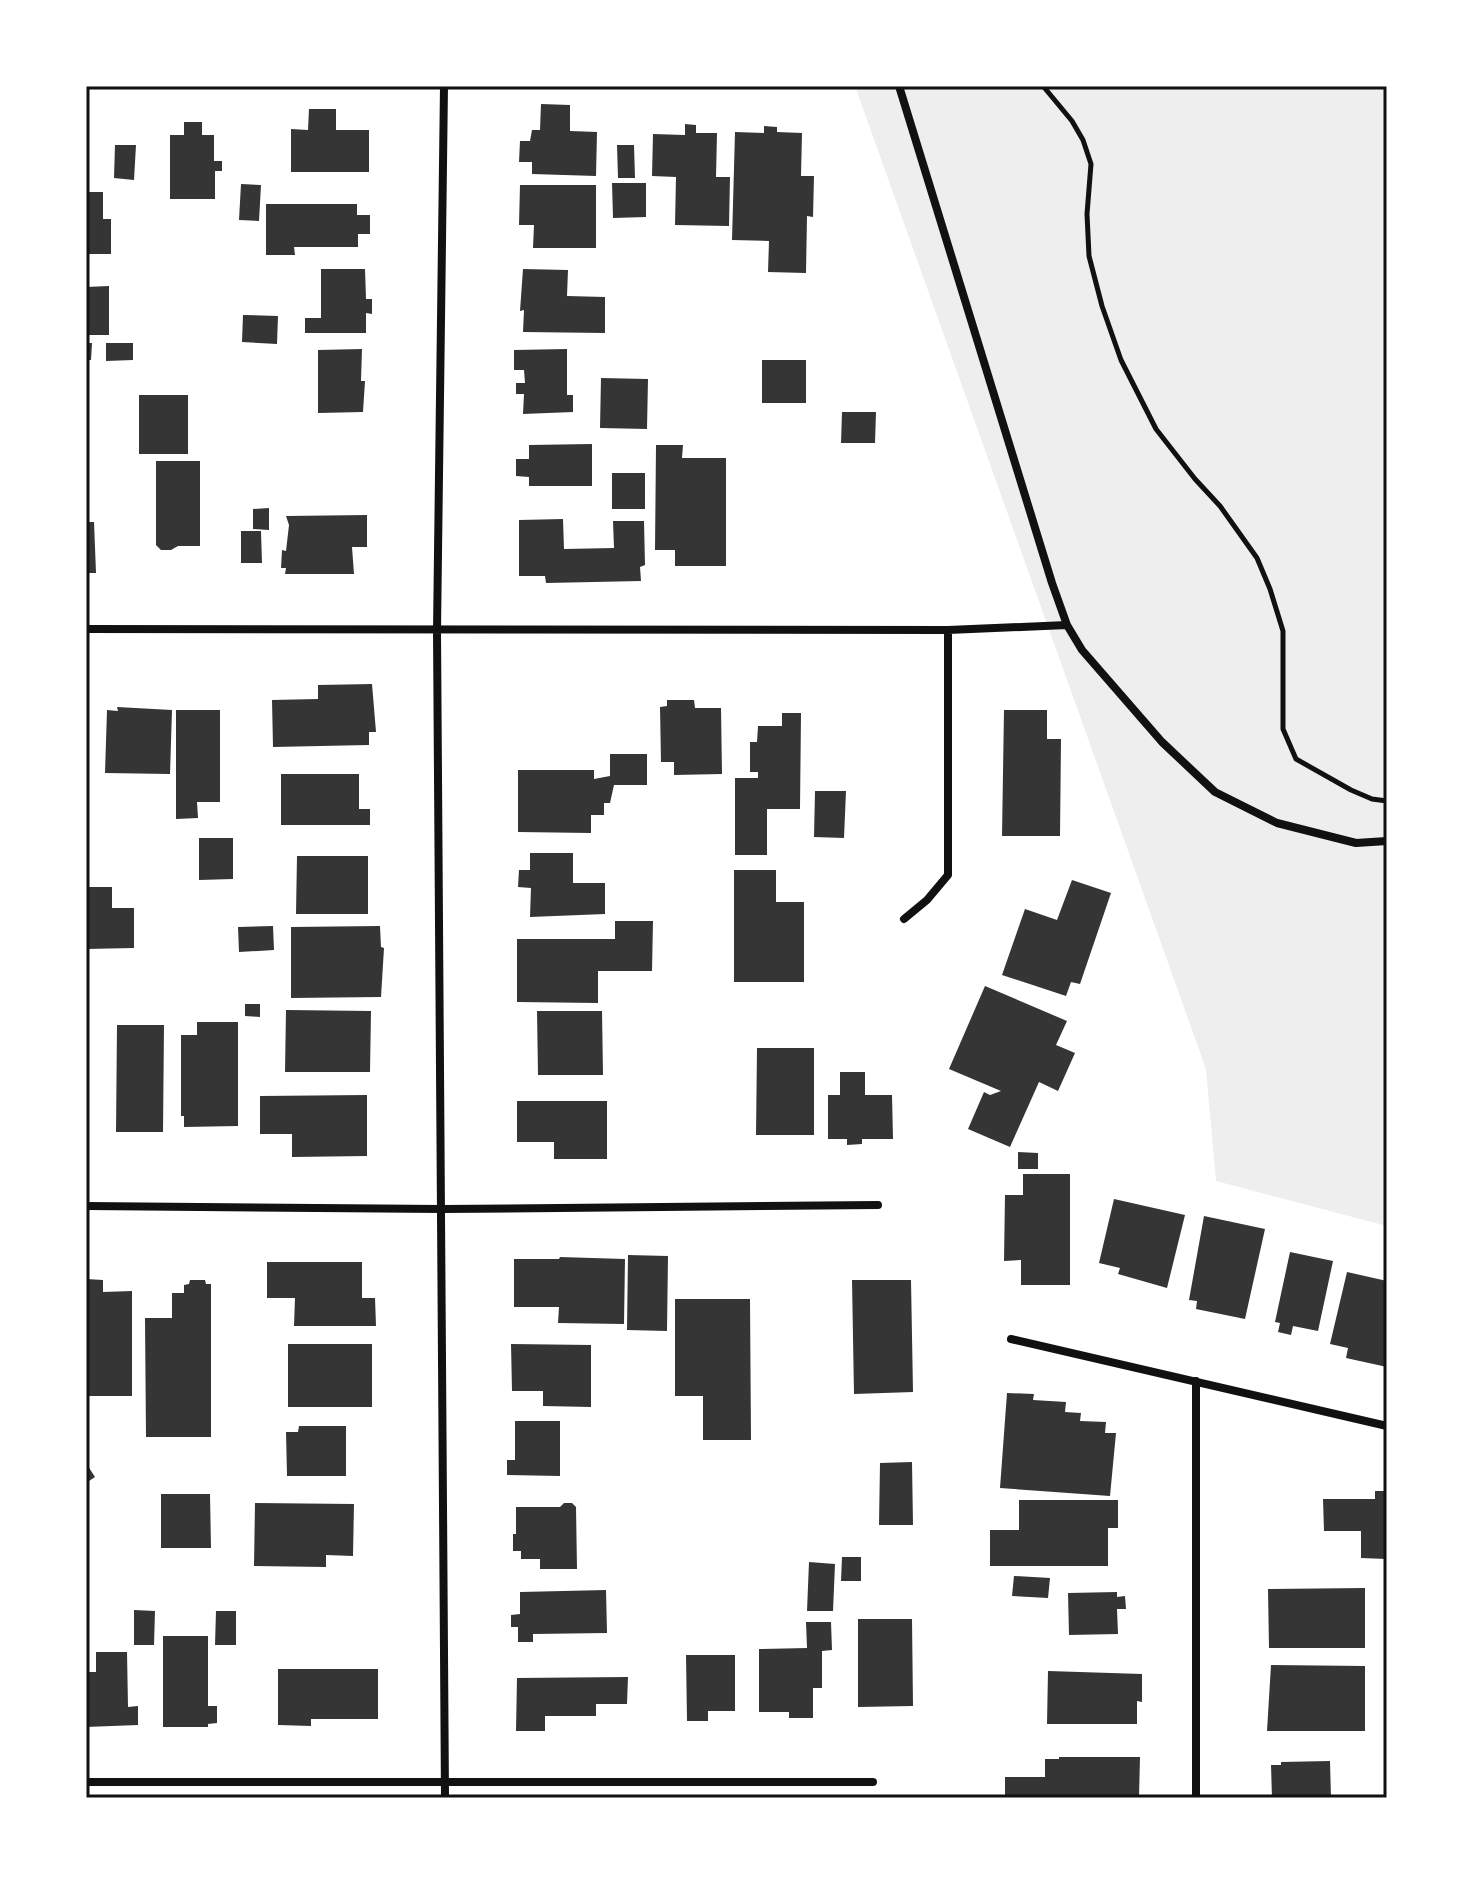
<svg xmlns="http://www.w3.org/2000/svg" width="1473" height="1884" font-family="'PT Serif',serif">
<rect width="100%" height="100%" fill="#fff"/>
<path fill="#eee" d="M855 86H1387V1226L1216 1181 1206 1069Z"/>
<path fill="#353535" d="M541 104 570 105V131L597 132 596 176 532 174V162H519L520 141H530L532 130H540Z
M309 109H336V130H369V172H291V129L308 130Z
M184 122H202V135H214V161H222V171H215V199H170V135H184Z
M685 124 696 125V133H717L716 177H730L729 226 675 225 676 177 652 176 653 134 685 135Z
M764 126 777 127V132L802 133 801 176H814L813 217 807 216 806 273 768 272 769 241 732 240 735 132 764 133Z
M115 145H136L134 180 114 178Z
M617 145H634L635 178H618Z
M612 183H646V217L613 218Z
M241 184 261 185 259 221 239 220Z
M520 185H596V248H533L534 225H519Z
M86 192H103V219H111V254H86Z
M266 204H357V215H370V234H358V247H294L295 255H266Z
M321 269H365L366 299H372V314L366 313V333H305V318H321Z
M523 269 568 270 567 296 605 297V333L523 332 524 310 520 311Z
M109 286V335H86V287Z
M243 315 278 316 277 344 242 342Z
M86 343H92L91 360H86Z
M106 343H133V360L106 361Z
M362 349 361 381H365L363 412 318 413V350Z
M567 349V395H573V412L523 414 524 394H516V383H525L524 370H514V350Z
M762 360H806V403H762Z
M601 378 648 379 647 429 600 428Z
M139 395H188V454H139Z
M842 412H876L875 443H841Z
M592 444V486H529V477L516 476V459H529V445Z
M656 445H683L682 458H726V566H675V550H655Z
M156 461H200V546H178L171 550H161L156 545Z
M612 473H645V509H612Z
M269 508V530L253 529V509Z
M367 515V547H352L354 574H285L286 568H281L282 550 286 551 289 525 286 516Z
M563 519 564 549 614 548 613 521H644L645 565 640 567 641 581 546 583 545 576H519V520Z
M86 522H94L96 573H86Z
M241 531H261L262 563H241Z
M372 684 376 732H369V745L273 747 272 700 318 699V685Z
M667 700H694L695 708H721L722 774 674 775V762H661L660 707 667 706Z
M117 707 172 710 170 774 105 773 107 710 118 711Z
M176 710H220V802H197L198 818 176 819Z
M1004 710H1047V739H1061L1060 836H1002Z
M782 713H801L800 809H767V855H735V778H758V772H750V742H757L758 726H782Z
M610 754H647V785H614L610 803H604V815H591V833L518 832V770H594V779L610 776Z
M281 774H359V809H370V825H281Z
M815 791H846L844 838 814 837Z
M199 838H233V879L199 880Z
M530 853H573V883H605V914L530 917 531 888 518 887 519 870H530Z
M297 856H368V914H296Z
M734 870H776V902H804V982H734Z
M1072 880 1111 893 1080 984 1071 982 1066 996 1002 975 1025 909 1057 920Z
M86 887H112V908H134V948L86 949Z
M615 921H653L652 971H598V1003L517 1002V939H615Z
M273 926 274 950 239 952 238 927Z
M380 926 381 947 384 948 381 997 291 998V927Z
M985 986 1067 1021 1056 1045 1075 1053 1058 1091 1039 1082 1010 1147 968 1129 984 1092 990 1095 1001 1091 949 1069Z
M245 1004H260V1017L245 1016Z
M286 1010 371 1011 370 1072H285Z
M537 1011H602L603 1075H538Z
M197 1022H238V1126L184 1127V1116H181V1035H197Z
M117 1025H164L163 1132H116Z
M757 1048H814V1135H756Z
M840 1072H865V1095H892L893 1139H862V1144L847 1145V1139H828V1095H840Z
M367 1095V1156L292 1157V1134H260V1096Z
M517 1101H607V1159H554V1142H517Z
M1018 1152 1038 1153V1169H1018Z
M1023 1174H1070V1285H1021V1260L1004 1261 1005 1195H1023Z
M1114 1199 1185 1215 1167 1288 1118 1274 1120 1268 1099 1263Z
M1204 1216 1265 1229 1245 1319 1196 1309 1197 1301 1189 1300Z
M1290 1252 1333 1261 1318 1331 1293 1326 1291 1335 1278 1332 1280 1323 1275 1322Z
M628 1255 668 1256 667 1331 627 1330Z
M560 1257 625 1259 624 1324 558 1323 559 1307H514V1259H559Z
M267 1262H362V1298H375L376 1326H294L295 1298H267Z
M1347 1272 1387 1281V1367L1346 1358 1348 1348 1330 1344Z
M86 1279 103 1280V1292L132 1291V1396H86Z
M190 1280H205L206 1284H211V1437H146L145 1318H172V1293H184V1285L189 1284Z
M852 1280H911L913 1392 854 1394Z
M675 1299H750L751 1440H703V1396H675Z
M288 1344H372V1407H288Z
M511 1344 591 1345V1407L543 1406V1391H512Z
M1007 1393 1034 1394 1033 1400 1066 1402 1065 1412 1081 1413 1080 1421 1106 1422 1105 1433H1116L1110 1496 1000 1488Z
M515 1421H560V1476L507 1475V1460H515Z
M299 1426H346V1476H287L286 1432H298Z
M912 1462 913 1525H879L880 1463Z
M86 1463 95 1477 86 1483Z
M1375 1491H1387V1559L1361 1558V1531H1324L1323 1499H1375Z
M161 1494H210L211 1548H161Z
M1019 1500H1118V1528H1108V1566H990V1530H1019Z
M255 1503 354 1504 353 1556 326 1555V1567L254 1566Z
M564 1503H572L576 1507 577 1569H540V1559H521V1551H513V1534H516V1507H560Z
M842 1557H861V1581H841Z
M809 1562 835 1564 833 1611H807Z
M1014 1576 1050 1578 1048 1598 1012 1596Z
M1365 1588V1648H1269L1268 1589Z
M606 1590 607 1633 533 1634V1642H518V1627H511V1615L520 1614V1592Z
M1117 1592V1597L1125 1596 1126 1609H1117L1118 1634 1069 1635 1068 1593Z
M134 1610 155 1611 154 1645H134Z
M216 1611H236V1645H215Z
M858 1619H912L913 1706 858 1707Z
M806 1622H831L832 1650 822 1651V1688H813V1718H789V1712H759V1649L807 1648Z
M163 1636H208V1706H217V1723L208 1724V1727H163Z
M96 1652H127L128 1707 138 1706V1725L86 1727V1672H96Z
M686 1655H735V1711H708V1721H687Z
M1271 1665 1365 1666V1731H1267Z
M278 1669H378V1719H311V1726L278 1725Z
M1048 1671 1142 1674V1702L1137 1701V1724H1047Z
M628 1677 627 1704H596V1716H545V1731H516L517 1678Z
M1059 1757H1140L1139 1798H1005V1777H1045V1759H1059Z
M1330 1761 1331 1798H1272L1271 1765H1281V1762Z"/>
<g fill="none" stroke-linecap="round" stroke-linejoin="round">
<path stroke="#111" stroke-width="5" d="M1043 86 1072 121 1083 140 1091 164 1087 214 1089 256 1102 306 1121 360 1156 429 1195 479 1220 506 1257 558 1270 589 1283 631V729L1296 759 1351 790 1372 799 1387 801"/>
<path stroke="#111" stroke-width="8" d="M444 86 437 631 445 1798
M899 86 1052 583 1067 625 1082 650 1162 742 1215 792 1277 823 1356 843 1387 841
M86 629 948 630 1067 625
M904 919 927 900 948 875V630
M86 1206 442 1209 878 1205
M1011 1339 1387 1426
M1196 1381V1798
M86 1782H873"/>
</g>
<rect width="1473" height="1884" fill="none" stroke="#ffffff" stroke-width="176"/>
<rect x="88" y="88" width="1297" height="1708" fill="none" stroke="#111" stroke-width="3"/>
</svg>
